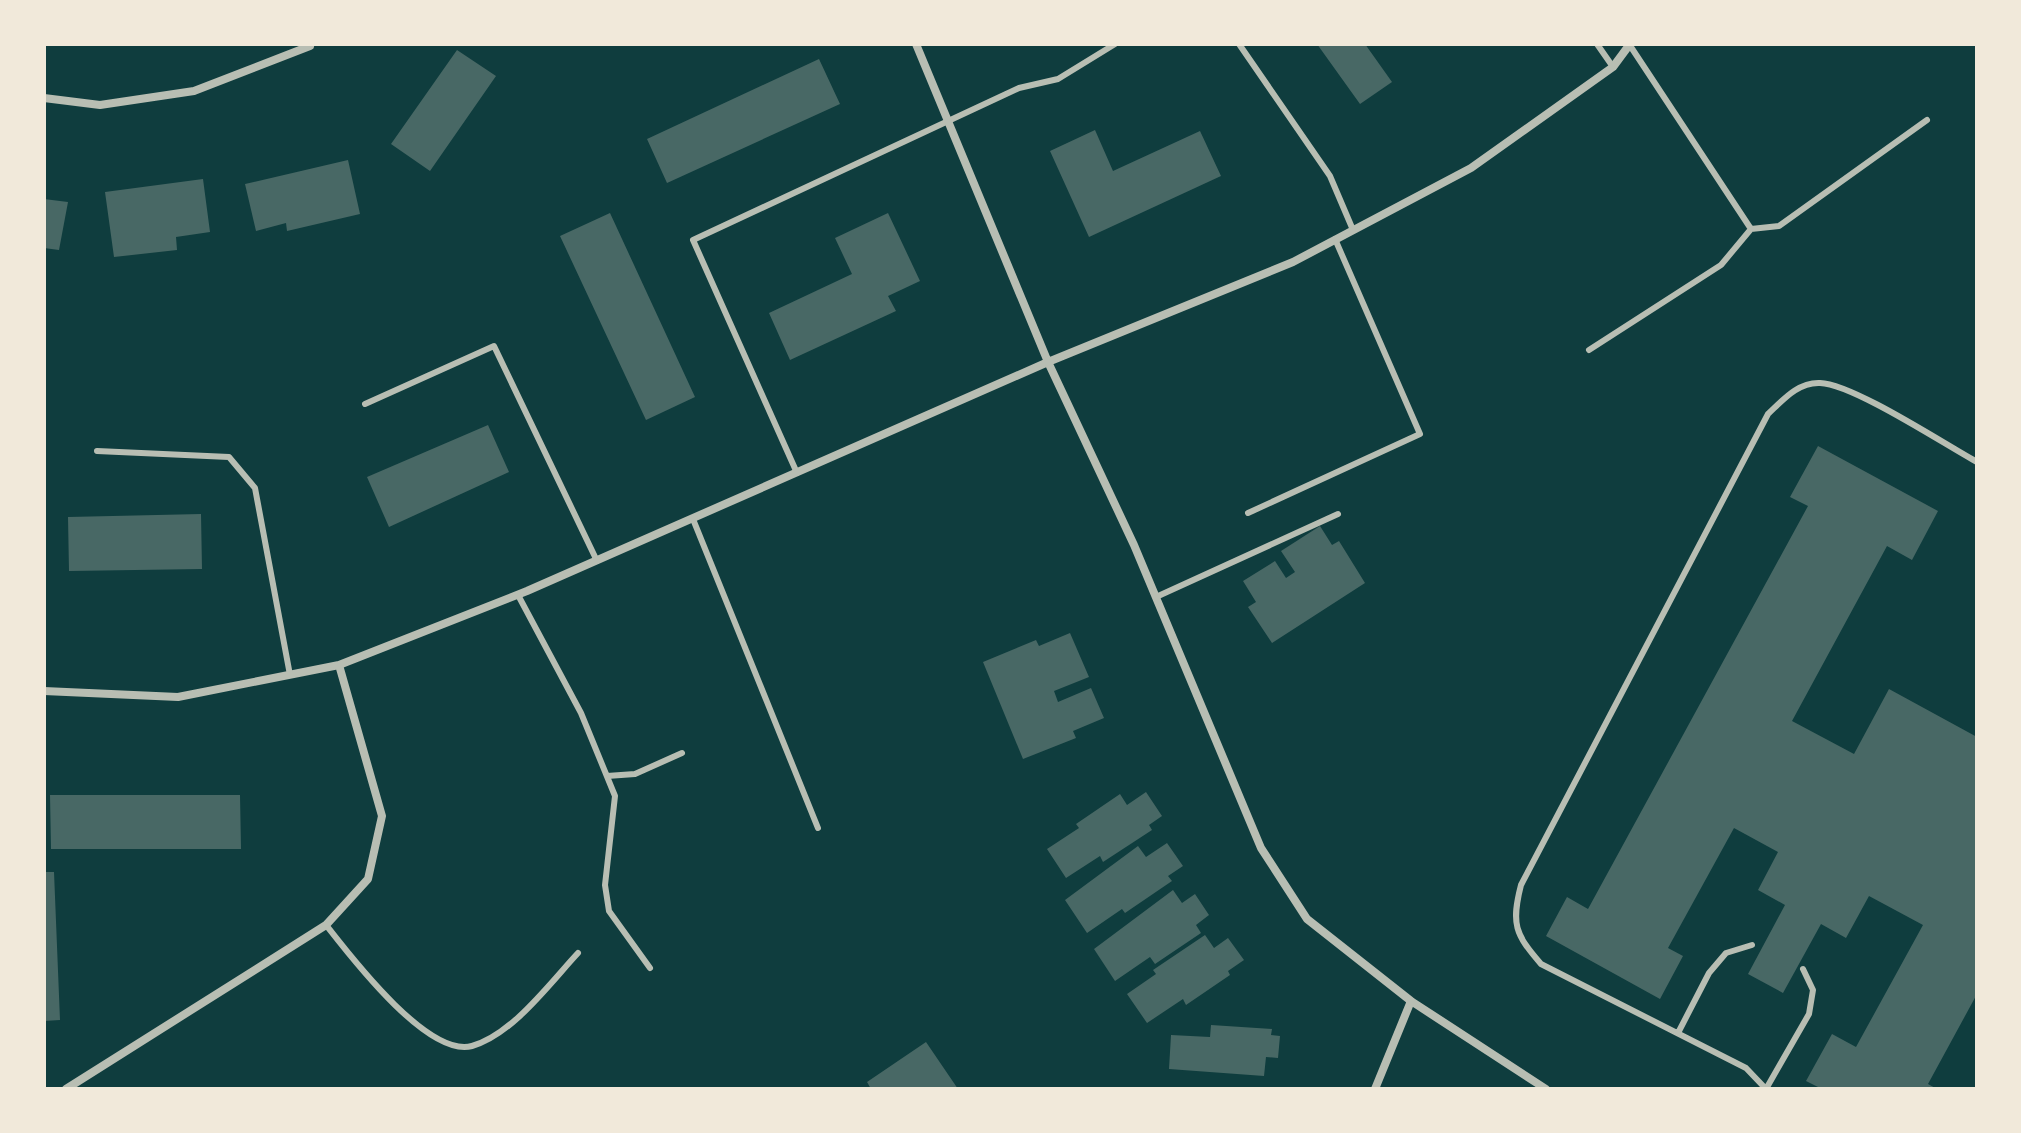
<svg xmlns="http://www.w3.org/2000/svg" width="2021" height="1133" font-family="'Golos Text',sans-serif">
<rect width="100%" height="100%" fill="#0f3d3e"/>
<path fill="#486865" d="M1317 44H1365L1392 82 1360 104Z
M457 50 496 76 430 171 391 144Z
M819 59 840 104 667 183 647 139Z
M1095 130 1113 171 1200 131 1221 176 1089 237 1050 151Z
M348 160 360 214 287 231 286 223 256 231 245 184Z
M203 179 210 232 176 237 177 250 114 257 105 192Z
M44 199 68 202 59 250 44 248Z
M610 213 695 397 646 420 560 236Z
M888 213 920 281 888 296 896 311 790 360 769 313 852 274 835 238Z
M488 425 509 472 389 527 367 477Z
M1818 446 1938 511 1912 560 1887 546 1792 721 1854 754 1889 689 1977 737V994L1928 1084 1937 1089H1822L1806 1081 1832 1034 1856 1047 1923 925 1869 896 1846 938 1821 924 1783 993 1748 974 1785 905 1758 890 1778 852 1734 828 1668 948 1683 956 1660 999 1546 936 1567 897 1588 909 1808 506 1790 497Z
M201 514 202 569 69 571 68 517Z
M1320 526 1332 545 1339 541 1365 583 1272 643 1248 607 1256 602 1243 581 1275 561 1286 578 1295 572 1281 551Z
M1070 633 1089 677 1054 691 1058 702 1091 688 1104 718 1073 731 1076 738 1023 759 983 662 1036 640 1039 646Z
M1146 792 1162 816 1149 825 1152 830 1103 862 1100 856 1066 878 1047 849 1079 828 1076 824 1120 794 1127 805Z
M50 795H240L241 849H51Z
M1167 843 1183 866 1168 876 1172 881 1125 913 1122 909 1087 933 1065 900 1138 846 1146 857Z
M44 872H54L60 1020 44 1021Z
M1173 890 1182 903 1195 894 1209 915 1196 925 1201 933 1155 964 1150 957 1115 981 1094 949Z
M1205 935 1214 948 1228 938 1244 960 1228 971 1230 975 1186 1005 1183 999 1147 1023 1127 994 1156 974 1153 970Z
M1211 1025 1272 1029 1271 1035 1280 1036 1278 1058 1266 1057 1264 1076 1169 1069 1171 1035 1210 1037Z
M926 1042 958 1089H871L867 1082Z"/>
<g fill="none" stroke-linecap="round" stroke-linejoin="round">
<path stroke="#b8beb3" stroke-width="6" d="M1239 44 1330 176 1353 230
M1597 44 1613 67
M1629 44 1751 229 1779 226 1927 120
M1589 350 1721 265 1751 229
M365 404 494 346 597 561
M97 451 229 457 255 488 290 675
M797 473 693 240 1019 88 1058 79 1115 44
M1248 513 1420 434 1335 239
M693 519 818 828
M518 595 581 713 615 796 605 885 609 911 650 968
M1156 597 1338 514
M607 776 635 774 682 753
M326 925C351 957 428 1058 472 1046 512 1035 550 983 578 953
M1678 1033 1709 973 1726 953 1752 945
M1766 1089 1746 1068 1541 964C1515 934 1511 924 1521 885L1768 414C1783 400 1798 382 1820 383 1853 384 1944 444 1977 462
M1766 1089 1809 1014 1813 990 1803 969"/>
<path stroke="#b8beb3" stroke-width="8" d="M916 44 1048 362 1134 545 1261 848 1307 919 1411 1001 1546 1089
M44 98 100 105 194 91 310 46
M44 691 178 697 339 665 527 591 1048 362 1293 262 1471 168 1613 67 1630 44
M66 1089 326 925 368 879 382 816 339 665
M1375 1089 1411 1001"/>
</g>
<rect width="2021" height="1133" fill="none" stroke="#f1e9da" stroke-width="92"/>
</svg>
